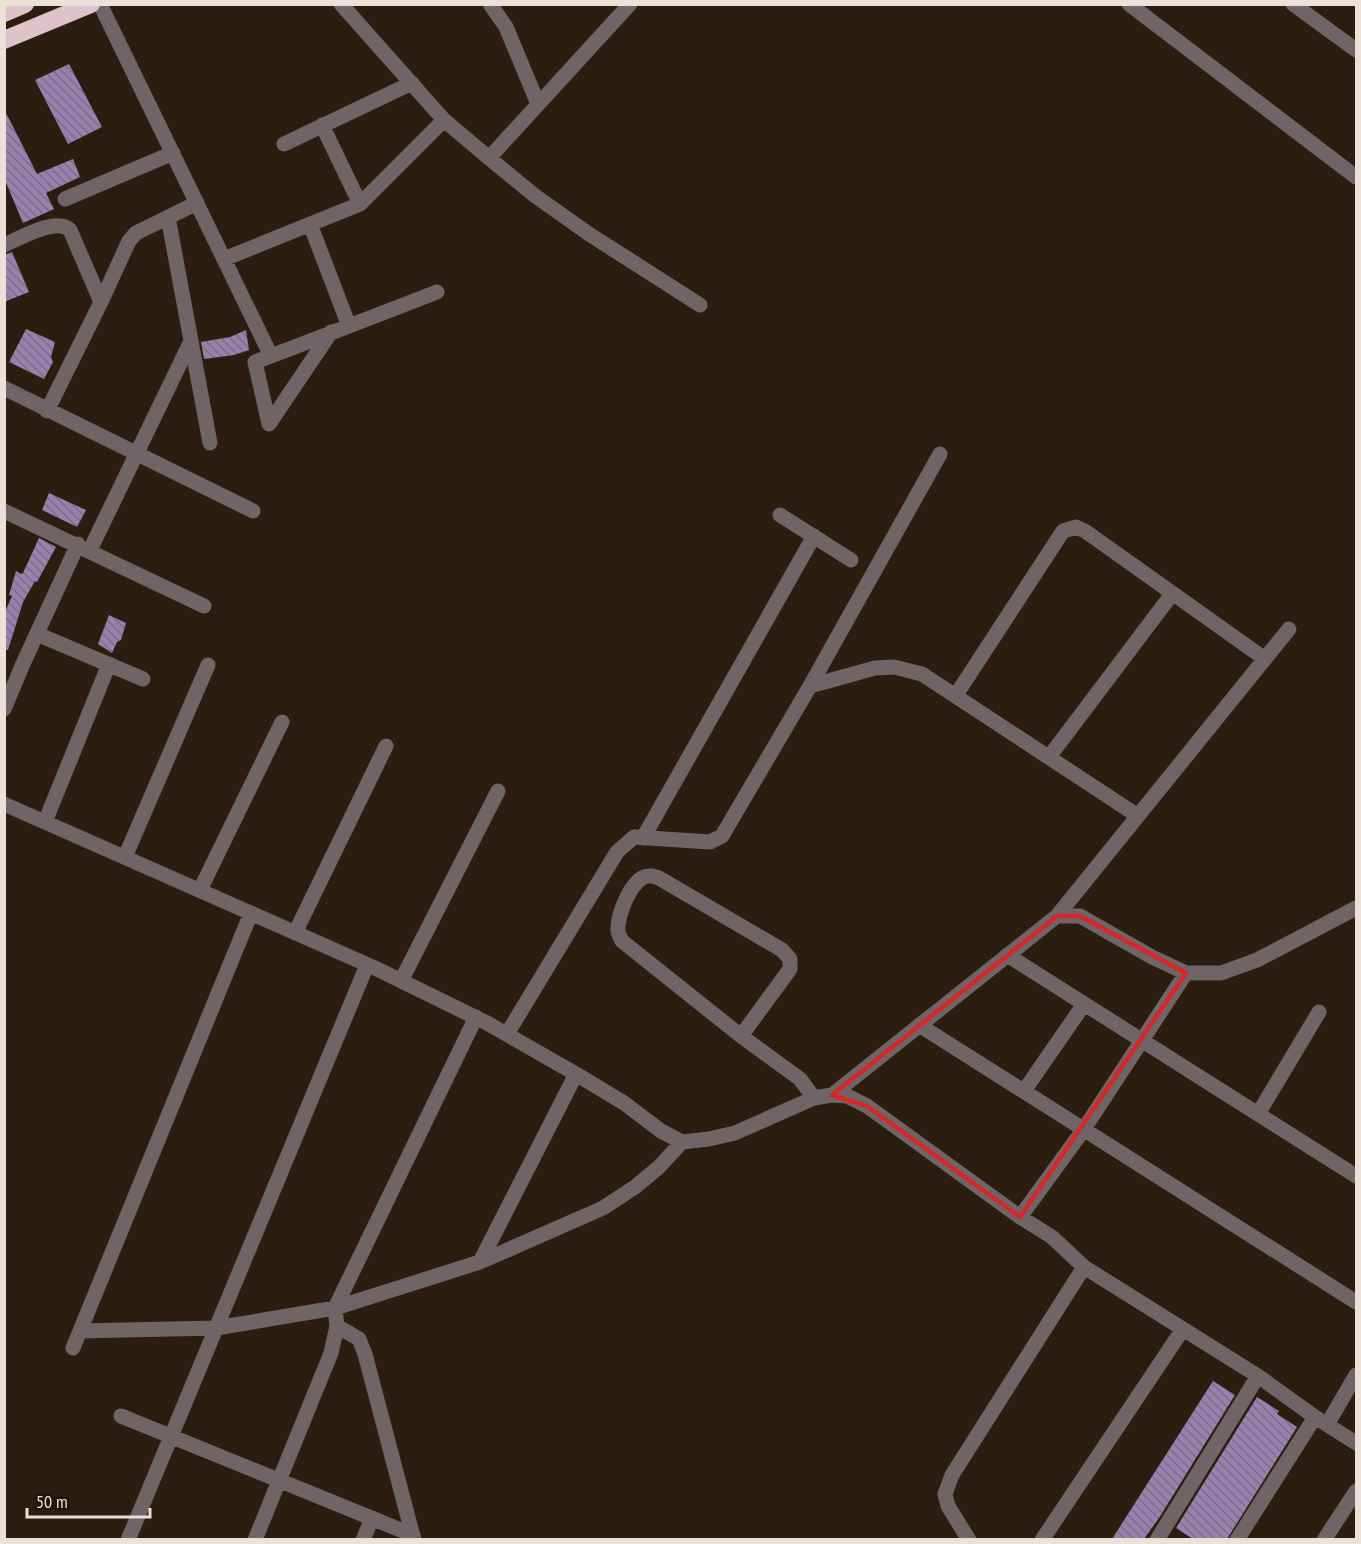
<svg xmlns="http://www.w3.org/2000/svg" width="1361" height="1544" font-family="'PT Sans Narrow',sans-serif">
<defs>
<pattern id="building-back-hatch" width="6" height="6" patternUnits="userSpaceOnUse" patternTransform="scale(1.5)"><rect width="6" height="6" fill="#9882ad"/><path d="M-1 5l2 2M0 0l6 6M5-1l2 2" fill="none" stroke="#7b6c87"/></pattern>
</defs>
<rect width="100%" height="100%" fill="#2b1d0f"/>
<path fill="url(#building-back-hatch)" d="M69 64 102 127 68 144 35 80Z
M4 109 37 174 73 159 80 177 46 193 54 209 23 223 4 178Z
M12 252 29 292 4 302V255Z
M26 329 55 342 51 357 53 362 44 379 9 362Z
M246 330 249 350 234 355 204 359 201 342 230 337Z
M49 493 86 510 77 527 42 510Z
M39 538 56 547 37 582 35 581 23 602 8 650 4 649V614L12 596 9 595 16 571 21 574 23 573Z
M109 615 126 623 121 640 117 642 112 653 98 644Z
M1213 1381 1235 1395 1159 1518 1144 1539H1112Z
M1257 1397 1279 1411 1277 1414 1297 1427 1227 1539H1193L1176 1528Z"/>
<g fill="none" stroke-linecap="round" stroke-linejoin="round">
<path stroke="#6f6466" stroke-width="15" d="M100 4 271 356
M341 4 444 120 489 158 534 195 589 234 700 305
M490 4 506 27 538 104
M1129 4 1356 177
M1293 4 1356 50
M322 125 360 204
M284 144 412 83
M489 158 630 4
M65 199 173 153
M168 217 210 443
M310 224 349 326
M4 245C21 238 55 217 70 230L101 302
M224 259 360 204 444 120
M331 332 269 424 255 362C316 339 377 315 437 292
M4 388 253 511
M47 411 101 302 129 241 136 233 197 203
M4 511 204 606
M780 515 851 560
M90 550 191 341
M37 634 143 679
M810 686 875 668 894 667 922 674 1138 816
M956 695 1063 531 1076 527 1085 531 1265 659
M4 709 22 666 78 544
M1049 757 1172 594
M4 804 375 968 487 1023 576 1074 624 1103 661 1131 682 1142 709 1139 735 1133 814 1098 832 1095 1057 916H1080L1152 957 1186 973H1221L1257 960 1356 908
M45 822 109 664
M643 838 814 536
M125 857 208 665
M200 890 282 722
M1057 916 1289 629
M295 933 386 746
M1007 955 1356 1176
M401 981 498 791
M919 1025 1356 1302
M507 1034 617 852 634 837 710 842 722 836 810 686 940 454
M741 1036 790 969V959L782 950 659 878C655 877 652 875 649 876 632 876 618 914 618 928 617 932 620 937 622 941L741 1036 800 1079 814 1098
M1024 1091 1084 1004
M832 1095 847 1096 867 1106 1020 1217 1052 1237 1084 1267 1258 1376 1315 1417 1356 1443
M1258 1114 1319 1012
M1020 1217 1084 1129 1186 973
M480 1262 576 1074
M337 1326 359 1339 365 1354 414 1540
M80 1331 216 1328 335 1308 480 1262 603 1208 635 1187 659 1167 682 1142
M73 1348 251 913
M121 1416 413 1535
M1328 1423 1356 1375
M128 1540 367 965
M255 1540 331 1353 337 1326 335 1308 476 1017
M363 1540 372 1518
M969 1540 948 1506 945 1494 952 1475 1084 1267
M1042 1540 1183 1329
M1157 1540 1258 1376
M1237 1540 1315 1417
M1324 1540 1356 1491"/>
<path stroke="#dfc3ca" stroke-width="18" d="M4 13 25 4
M4 40 91 4"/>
</g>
<path fill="none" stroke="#d62828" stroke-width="4.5" stroke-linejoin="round" d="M1057 916H1080L1186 973 1020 1217 867 1106 832 1095Z"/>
<rect width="1361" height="1544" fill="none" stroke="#ebe1d8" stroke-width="12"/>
<path d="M27 1508v9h123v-9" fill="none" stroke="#ebe1d8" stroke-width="3"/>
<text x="36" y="1508" font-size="18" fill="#ebe1d8" stroke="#211407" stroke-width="4.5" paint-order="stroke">50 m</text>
</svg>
